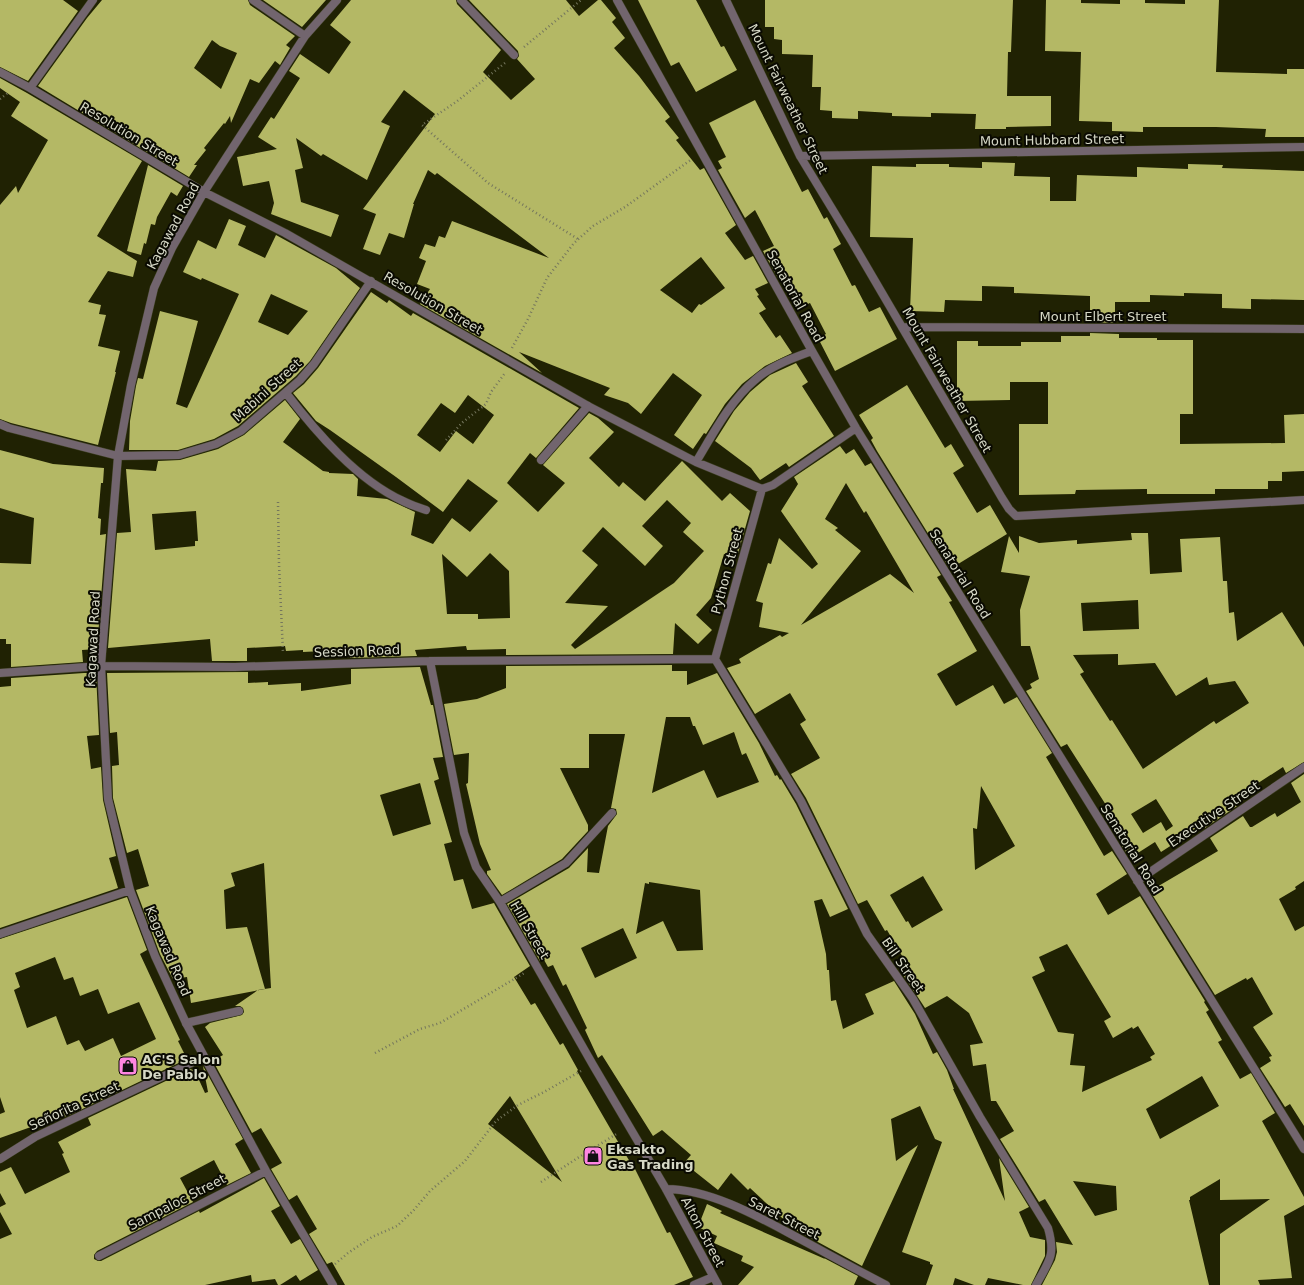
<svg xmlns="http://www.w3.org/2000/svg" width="1304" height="1285" font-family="'DejaVu Sans',sans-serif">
<rect width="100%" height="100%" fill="#202203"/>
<path fill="#b4b865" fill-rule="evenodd" d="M0 0H63L78 11 28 81 0 67Z
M102 0H248L250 5 295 36 286 45 290 48 280 65 275 61 259 83 250 79 231 123 230 116 225 124 224 123 204 148 206 150 194 165H197L189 177 151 154 154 141 147 152 38 86 87 18ZM212 40 220 46 237 53 221 89 194 68Z
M263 0H326L302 27Z
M351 0H456L457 4 501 50 483 72 511 100 535 79 517 59 519 56 518 51 469 0H566L579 16 598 0H601L616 18 612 22 625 38 614 48 639 76 670 117 665 121 679 138 676 140 700 170 704 168 736 225 725 233 745 260 753 256 768 283 755 289 759 295 757 296 766 309 759 313 776 338 780 335 792 353 765 366 742 384 725 404 706 434 704 433 693 449 674 435 702 395 673 373 641 414 628 403 604 395 610 388 519 352 542 373 420 304 430 289 417 284 426 261 419 258 425 244 435 247 439 236 445 238 452 221 549 258 437 173 435 175 428 170 413 204H414L404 238 389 233 380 255 363 249 376 214 363 209 435 114 404 90 381 122 390 126 367 180 323 154 321 156 296 138 303 168 295 170 301 202 339 215 331 237 271 214 274 203 269 181 243 186 237 157 277 149 258 137 271 117 274 119 300 78 289 71 300 54 329 74 351 42 330 25ZM701 257 725 288 701 305 699 304 692 313 660 290Z
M638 0H696L721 47 724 46 737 70 696 92 679 62 671 66Z
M765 0H1013L1011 52H1008L1007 96H1051V126L1006 127V129H975L976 114 931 113V117L892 116V113L858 111V119L832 118V111L820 110 821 87H812L813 55 782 54V40L774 39V27H765Z
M1046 0H1081V3L1120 4V0H1145V3L1185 4V0H1219L1216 72 1287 74V69H1304V137H1265L1266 129 1216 127H1143V132L1112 131V122L1079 121 1081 52 1045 51Z
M0 78 27 93 142 161 97 236 137 261 133 277 108 271 88 302 101 305 99 314 106 315 98 346 120 351 115 372H116L98 445 11 423 0 419V205L16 186 18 193 48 140 11 116 20 102 0 88Z
M755 100 802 192 808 189 824 219 827 217 841 244 833 249 852 286 855 285 869 312 880 307 897 339 835 371 818 338 826 334 810 303 799 308 782 275 778 278 763 251 774 246 755 210 745 218 718 170 722 168 718 161 726 157 709 123Z
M982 162 1015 163 1014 176 1050 177V201H1076L1077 175 1137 177V167L1188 169V164L1223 165 1222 168 1304 171V300L1251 299V309L1222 308V294L1184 293V296L1150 295V302H1115V323L1090 322V296L1014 293V287L982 286V301L945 300 944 312 910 311 913 238 870 237 872 166 916 167V164H949V167L982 168Z
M148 165 183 186 177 196 171 192 157 217 155 225 151 224 146 244 144 243 141 255 127 251Z
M229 219 246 226 238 245 265 258 276 235 336 268 360 288 310 361 296 376 238 426 214 439 178 450H129L130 421 136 386 138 378 143 379 160 311 198 321 176 404 187 408 239 294 202 278 201 280 183 272 198 240 216 249ZM271 294 308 311 288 335 258 322Z
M371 292 387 303 389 300 411 316 413 313 579 408 536 458 530 453 507 483 538 512 565 483 543 465 589 413 598 418 614 432 589 458 619 487 623 482 645 501 682 461 722 501 730 493 750 511 737 557 724 554 711 598 696 615 712 630 698 644 675 623 673 654 506 655V649L467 650 466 646 415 650 417 656 350 658V652L323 655V651L303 652V650L286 651 285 646 247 648V661H212L210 639 108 648 117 533 131 532 126 469 156 471 158 461 180 460 218 449 244 435 285 400 300 419 283 442 323 471 329 472V473L353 474 358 479 357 496 387 499 415 512 411 535 433 544 452 518 470 532 498 501 468 479 443 512 396 477 330 430 316 421 293 393 304 384 318 368ZM468 395 494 415 473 444 456 431 440 452 417 435 441 403 455 413ZM667 500 691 523 683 532 704 551 674 583 575 649 571 645 608 606 565 603 598 565 582 551 603 527 645 566 663 546 642 526ZM196 511 198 541H195V546L155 550 152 514ZM490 553 509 571 510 618 478 619V614H447L442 554 467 577Z
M1090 333 1119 334V338H1157V340H1193V414H1180V444L1285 443 1284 415 1304 414V471L1282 472V481H1268V489H1215V494H1147V489L1076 490 1075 494 1019 495V424H1048V382H1010V400L957 401V341H978V346H1021V342H1061V336H1090Z
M796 363 808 382 802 386 834 436 789 467 786 463 760 480 751 468 715 441 734 411 750 392 770 375Z
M907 385 945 448 951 444 964 466 953 473 977 513 990 505 1007 534 950 569 877 451 871 440 873 438 859 415Z
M840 446 846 454 854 449 865 466 871 463 941 575 937 577 952 601 949 602 977 651 937 674 956 706 993 685 1004 704 1017 697 1052 753 1046 757 1104 856 1112 851 1127 874 1096 894 1108 915 1140 896 1205 1001 1204 1002 1209 1010 1206 1012 1222 1040 1218 1042 1240 1079 1251 1073 1275 1113 1262 1121 1304 1197V1205L1284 1216 1292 1278 1258 1280 1260 1285H1220V1234L1270 1199 1220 1200V1179L1190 1197V1200H1189L1209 1285H1042L1055 1260 1057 1252 1056 1242 1073 1245 1045 1199 1039 1202 1000 1139 1014 1131 996 1101H991L986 1064 973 1066 970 1045 983 1043 969 1013 947 996 925 1008 904 976 912 973 887 930 885 931 867 900 858 904 806 798 791 774 820 758 800 724 806 720 790 693 755 714 727 668 741 663 739 659 780 635 782 637 789 633 759 627 763 603 756 601 768 563 771 564 779 538 812 569 818 564 781 511 798 484 794 477ZM846 483 864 513 866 511 914 593 890 574 801 625 861 551 835 530 838 528 825 519ZM981 786 1015 846 975 870 973 828 977 829ZM923 876 943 910 912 928 908 921 906 922 890 895ZM1067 944 1111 1017 1104 1021 1113 1038 1132 1027 1133 1029 1138 1026 1155 1054 1150 1057 1152 1060 1082 1092 1085 1066 1070 1065 1074 1034 1058 1032 1032 977 1045 971 1039 957ZM1202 1076 1219 1106 1160 1139 1146 1109ZM1073 1181 1116 1186 1117 1210 1095 1216Z
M0 450 53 464 104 468 103 483H101L98 518 101 519 100 535 106 534 97 649 82 650 83 662 11 667V644H6V639H0V563L31 564 34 518 0 508Z
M1131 533H1148L1150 574 1182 572 1180 539 1220 537 1223 581H1227L1229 613 1234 612 1237 641 1282 612 1304 647V762L1286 773 1283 767 1232 800 1237 806 1205 828 1203 825 1161 852 1155 842 1130 858 1122 846 1129 841 1067 744 1061 747 1026 691 1032 688 1030 684 1039 679 1030 646H1021L1020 610 1030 576 1001 572 1009 536 1019 553V536L1039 543 1077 540V544L1132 540ZM1138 600 1139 629 1083 631 1081 603ZM1118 654V665L1155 663 1176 696 1207 677 1209 685 1235 681 1249 703 1216 724 1214 721 1143 769 1112 720 1110 721 1080 674 1084 672 1073 655ZM1156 799 1173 826 1166 831 1161 822 1143 833 1131 814Z
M672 665V671H687V685L717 673 759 743 775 776 777 775 780 780 781 779 796 804 848 909 830 917 822 899 814 901 826 954 827 970H829L831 1001 836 1000 843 1029 874 1014 865 994 894 981 915 1014 933 1054 937 1052 947 1070 954 1089H953L1005 1201 999 1158 1029 1207 1019 1212 1030 1237 1045 1240V1256L1031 1285H1023L988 1278 985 1285H974L955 1278 953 1285H926L933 1265 930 1264V1262L902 1252 942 1142 935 1139 920 1106 891 1119 896 1161 918 1145 862 1266 794 1229 750 1188 748 1190 731 1173 718 1190 684 1163 691 1155 662 1130 653 1136 602 1055 598 1058 585 1030 587 1028 566 984 563 986 553 965 548 967 543 958 540 961 507 904 569 868 588 848 587 872 599 873 608 826 617 814 616 809 611 808 625 734H589V768H560L588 825V831L562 859 502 895 487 874V871L491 870 480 844 466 784 468 783 469 753 454 755 444 704 477 699 506 688V666ZM666 717H690L693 726H695L703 745 734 732 742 755 746 753 759 782 717 798 704 770 652 793ZM649 882 700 890 703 950 677 951 663 921 636 934 645 883 649 884ZM623 928 637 958 595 978 581 948Z
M420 667 431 705H433L443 757 433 758 439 779 434 781 452 842 444 844 454 881 463 879 472 909 494 903 495 905 530 966 514 977 531 1005 535 1003 560 1045 563 1043 578 1070 577 1071 614 1135 633 1167H634L667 1233 670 1232 693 1277 674 1285H345L332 1262 327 1264 309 1234 317 1229 297 1195 289 1200 271 1169 282 1163 261 1128 252 1133 213 1061 223 1055 205 1027 210 1023 242 1015 244 1012 243 1008 240 1006H235L258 990 271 988 264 863 231 873 235 886 224 890 226 929 247 927 265 989 191 1003 187 977 173 979 160 954 136 890 149 886 138 849 127 853 113 798 112 766 119 765 117 732 110 733 107 673 248 672V683L268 682V685L301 683V691L351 684V669ZM420 783 431 824 393 836 380 795ZM510 1096 562 1182 488 1124Z
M84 673H96L99 735 87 736 91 769 101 767 103 800 116 856 109 858 118 888 0 928V687L11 686V678Z
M1304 774V881L1295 887 1296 889 1279 899 1295 931 1304 926V1126L1290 1104 1285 1107 1260 1068 1271 1061 1269 1057 1272 1056 1253 1027 1273 1014 1252 977 1247 980 1246 978 1215 995 1150 891 1218 851 1210 838 1243 816 1250 827H1252L1275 813 1277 817 1301 802 1291 783Z
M127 897 147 950 140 954 180 1040 178 1041 187 1059 74 1113 46 1124 45 1122 0 1138V1114L5 1112 0 1097V939ZM55 957 64 980 73 977 80 996 98 989 108 1014 139 1002 156 1039 121 1056 113 1038 85 1051 79 1040 67 1045 56 1016 27 1028 14 990 20 987 15 973Z
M203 1066 243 1139 235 1144 251 1173 227 1185 214 1160 180 1178 193 1202 97 1251 94 1255V1259L98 1261H101L199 1211 200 1213 264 1178 280 1206 271 1211 291 1244 300 1239 318 1270 300 1281 296 1275 280 1285H278L275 1279 252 1282 251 1275 205 1285H0V1239L12 1234 0 1212V1207L6 1204 0 1193V1172L11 1167 25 1194 70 1172 62 1154 64 1153 58 1142 91 1125 88 1118 191 1069 192 1070 194 1069 205 1093 208 1092Z
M707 1204 722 1211 720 1213 825 1259 824 1258 858 1276 854 1285H738L754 1267 741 1261 743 1256 714 1243 717 1236 698 1227Z"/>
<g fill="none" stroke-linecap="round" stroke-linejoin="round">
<defs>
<path id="lane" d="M541 460 588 406
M186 1023 239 1011"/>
<path id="street" d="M253 0 305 36
M461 0 514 55
M617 0 812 351 856 428 1304 1149
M726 0 800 156 851 240 1002 498 1009 509 1016 516 1304 500
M0 72 30 88 204 192 285 233 588 406 696 462 762 489 773 485 856 428
M30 88 93 0
M800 156 1304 147
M902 327 1304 329
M286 393C316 432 357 480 403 501 410 505 418 507 426 510
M0 424 9 428 118 456 179 455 216 444 241 431 300 380 314 364 371 281
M696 462C713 434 730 401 755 380 770 366 793 358 812 351
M715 659 801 801 867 934 913 999 980 1117 1048 1228C1056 1256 1049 1261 1036 1285
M715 659 762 489
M430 661 464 833 476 867 500 902 593 1065 666 1189 718 1285
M0 673 101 666 235 667 430 661 715 659
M1137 881 1304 767
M500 902 566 863 612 813
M0 934 130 890
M0 1159 35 1137 204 1057
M666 1189C711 1189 761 1218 800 1239 828 1254 857 1270 886 1285
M99 1256 266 1171
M333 1285 266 1171 186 1023 155 956 130 890 108 799 101 666 118 456 131 385 154 288 172 248 204 192 305 36 337 0
M694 1285 713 1277"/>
</defs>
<use href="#lane" stroke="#3d3f22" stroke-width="9"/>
<use href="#street" stroke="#3d3f22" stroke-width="9"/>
<path stroke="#74765d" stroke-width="2.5" stroke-dasharray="1 3" stroke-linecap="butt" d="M524 47 581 0
M505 63 456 102 422 125 488 183 578 239
M0 99 9 92
M512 348 528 319 547 278 574 243 593 226 625 207 692 159
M446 440 463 422 486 404 491 392 505 373
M278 502 279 564 283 653
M375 1053 420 1029 440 1023 526 972
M541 1182 576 1159 618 1133
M335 1264 348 1253 372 1237 397 1226 413 1211 430 1191 465 1161 496 1121 518 1105 544 1092 581 1071"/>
<use href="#lane" stroke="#72656e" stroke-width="8"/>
<use href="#street" stroke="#72656e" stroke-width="8"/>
</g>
<defs>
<symbol id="shop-square" viewBox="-11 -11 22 22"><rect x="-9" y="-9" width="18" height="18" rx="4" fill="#fe86e1" stroke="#0a0a02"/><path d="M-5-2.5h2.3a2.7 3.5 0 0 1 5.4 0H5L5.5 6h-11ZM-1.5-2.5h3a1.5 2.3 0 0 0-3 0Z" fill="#111"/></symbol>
</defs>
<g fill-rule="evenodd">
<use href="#shop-square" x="117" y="1055" width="22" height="22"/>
<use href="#shop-square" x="582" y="1145" width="22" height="22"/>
</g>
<g text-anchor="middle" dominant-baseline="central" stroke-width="4" stroke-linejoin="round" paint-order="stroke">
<g font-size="13" fill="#d6d8c6" stroke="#0a0a02">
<text transform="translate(788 99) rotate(64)">Mount Fairweather Street</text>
<text transform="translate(129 134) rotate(31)">Resolution Street</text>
<text transform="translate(1052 140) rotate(-1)">Mount Hubbard Street</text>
<text transform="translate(173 226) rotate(-62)">Kagawad Road</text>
<text transform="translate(795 296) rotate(61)">Senatorial Road</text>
<text transform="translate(433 303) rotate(30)">Resolution Street</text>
<text x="1103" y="316">Mount Elbert Street</text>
<text transform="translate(947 380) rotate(60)">Mount Fairweather Street</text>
<text transform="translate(267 390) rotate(-42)">Mabini Street</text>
<text transform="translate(727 571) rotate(-75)">Python Street</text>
<text transform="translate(960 574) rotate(58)">Senatorial Road</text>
<text transform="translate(93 639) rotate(-87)">Kagawad Road</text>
<text transform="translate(357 651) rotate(-2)">Session Road</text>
<text transform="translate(1214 814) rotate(-34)">Executive Street</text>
<text transform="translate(1131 849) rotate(58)">Senatorial Road</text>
<text transform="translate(530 930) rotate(60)">Hill Street</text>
<text transform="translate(168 951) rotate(67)">Kagawad Road</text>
<text transform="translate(903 965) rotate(55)">Bill Street</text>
<text transform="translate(74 1106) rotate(-25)">Señorita Street</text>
<text transform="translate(177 1202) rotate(-27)">Sampaloc Street</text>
<text transform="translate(784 1218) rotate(27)">Saret Street</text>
<text transform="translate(703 1232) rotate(62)">Alton Street</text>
</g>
<g font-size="13" font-weight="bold" fill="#d6d8c6" stroke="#0a0a02" text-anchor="start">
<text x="142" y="1059">AC'S Salon<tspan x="142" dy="15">De Pablo</tspan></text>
<text x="607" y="1149">Eksakto<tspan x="607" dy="15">Gas Trading</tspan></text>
</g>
</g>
</svg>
